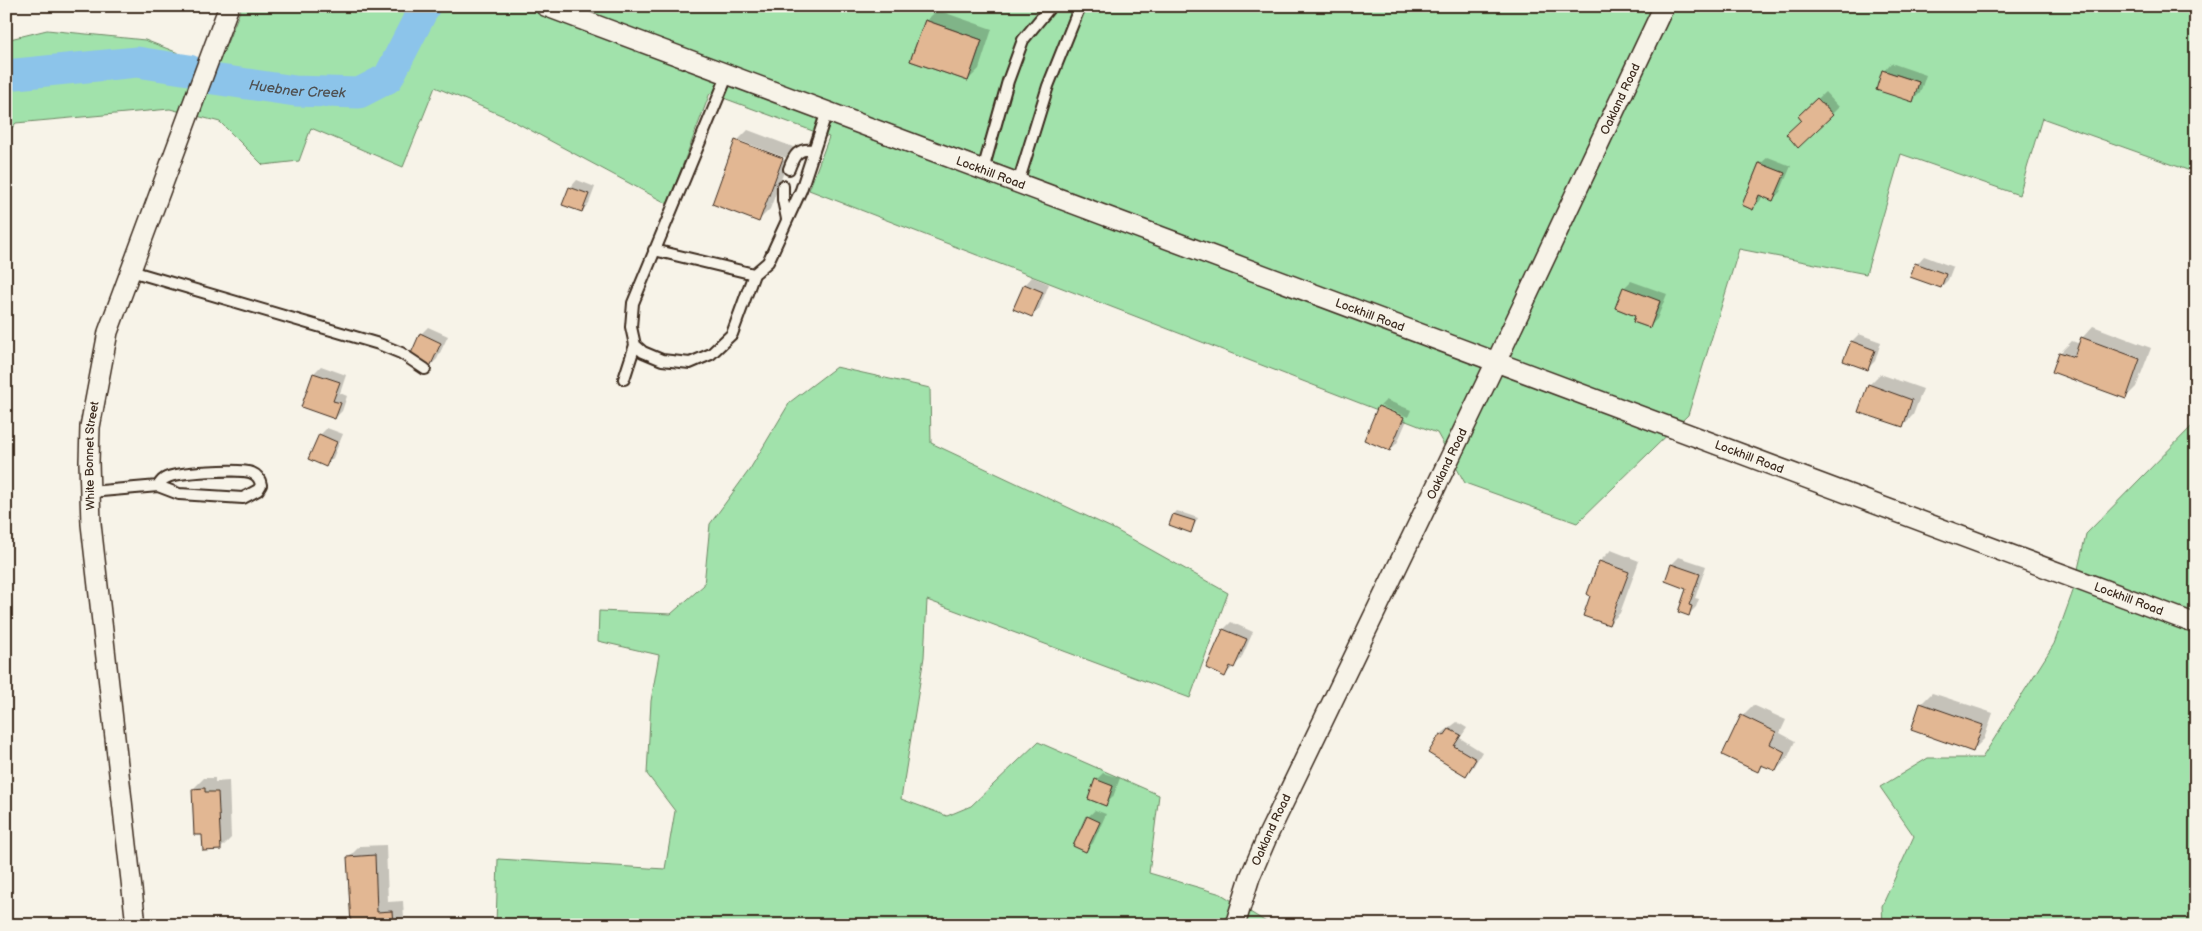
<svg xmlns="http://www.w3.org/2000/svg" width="2202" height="931" font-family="'Balsamiq Sans',sans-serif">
<rect width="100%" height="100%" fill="#f7f3e8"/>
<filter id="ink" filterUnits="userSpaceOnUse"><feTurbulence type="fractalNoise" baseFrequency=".02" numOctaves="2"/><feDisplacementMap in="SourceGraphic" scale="10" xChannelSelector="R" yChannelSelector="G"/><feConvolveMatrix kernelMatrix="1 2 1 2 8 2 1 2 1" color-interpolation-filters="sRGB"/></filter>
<g filter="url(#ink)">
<path fill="#a1e2ab" stroke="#6e8664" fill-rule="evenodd" d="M242 6H2196V173L2042 118 2019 195 1901 154 1866 274 1739 249 1688 415 1577 523 1465 483 1437 433 809 190 829 137 710 93 668 204 506 117 435 87 403 167 311 128 299 161 263 165 220 122 170 109 16 123 6 135V40L47 30 145 40 217 68ZM925 20 982 40 968 81 910 61ZM1882 70 1919 82 1913 102ZM1817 98 1833 115 1798 147 1801 120 1798 116ZM1759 163 1784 173 1773 201 1759 195 1753 210 1742 205ZM1623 288 1660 302 1650 328 1633 322 1635 316 1615 308Z
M836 367 930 388 931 443 1114 529 1228 593 1190 698 927 600 924 657 901 799 947 816 971 806 1038 742 1159 795 1149 873 1221 894 1271 925H496L498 859 665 869 675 811 647 774 651 701 659 655 598 641 599 611 671 614 704 585 710 524 750 469 790 402ZM1095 780 1113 786 1106 806 1088 799ZM1086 816 1099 822 1086 852 1073 846Z
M2196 422V925H1883L1882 906 1914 836 1880 787 1928 758H1982L2054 644 2073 591 2086 534Z"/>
<path fill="#0003" d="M937 10 992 29 979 69 968 80 926 21Z
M1891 63 1926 75 1920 93 1913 100 1884 71Z
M1825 92 1839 107 1832 114 1803 120 1807 109Z
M748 130 793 147 789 159 741 141V144L788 161 770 209 759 220 737 141Z
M1768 157 1791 166 1780 192 1773 199 1763 195 1760 201 1753 208 1760 164Z
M577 180 595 187 589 203 582 211 570 188Z
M1924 256 1953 267 1948 280 1941 287 1917 264Z
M1032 277 1049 284 1039 309 1032 316 1025 285Z
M1631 281 1667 294 1657 319 1650 326 1637 315 1624 288Z
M2093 326 2151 348 2136 387 2125 398 2053 371 2061 352 2072 341 2080 344 2082 338Z
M428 327 448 336 437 359 430 366 421 334Z
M1859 334 1881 342 1875 361 1867 369 1852 341Z
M321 366 346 375 340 393 347 396 342 411 335 418 302 406 314 373Z
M1880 374 1923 389 1913 415 1902 426 1869 385Z
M1386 400 1411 410 1408 417 1381 406V409L1407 420 1397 443 1390 450 1379 407Z
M327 428 343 434 333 458 326 465 320 435Z
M1177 511 1198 518 1191 532 1174 514Z
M1611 550 1639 561 1620 613 1609 624 1592 595 1600 561Z
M1679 557 1706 566 1695 598 1699 599 1696 607 1688 615V588L1672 564Z
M1231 622 1253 632 1241 659 1225 675 1207 668 1224 629Z
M1932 693 1993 713 1984 739 1973 750 1921 704Z
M1753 705 1786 720 1780 733 1795 741 1787 759 1776 770 1764 764 1758 771 1742 716Z
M1457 722 1467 728 1460 738 1482 752 1473 767 1466 774 1441 734Z
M1103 773 1120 778 1113 797 1106 804 1096 780Z
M204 778H215V782L229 781 231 838 220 849 203 834 193 789Z
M1095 810 1106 814 1093 843 1086 850 1088 817Z
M386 845 388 902 403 901 404 919 398 925H352L349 857 360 846Z"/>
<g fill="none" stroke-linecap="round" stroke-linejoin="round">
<g stroke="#8cc4ea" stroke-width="31">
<path d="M6 75 137 62 189 70"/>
<path id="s1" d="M213 79 295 91 359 93 388 78 425 6"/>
</g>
</g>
<path fill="#e2b793" stroke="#3b2a1e" d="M925 20 982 40 968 81 910 61Z
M1882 70 1919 82 1913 102 1876 90Z
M1817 98 1833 115 1798 148 1786 134 1801 120 1798 116Z
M735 140 783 158 759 222 712 204Z
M1759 163 1785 173 1773 201 1759 195 1753 210 1742 205Z
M569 187 589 194 582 212 562 205Z
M1915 263 1946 274 1941 288 1910 277Z
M1024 284 1043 292 1032 317 1013 309Z
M1623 287 1660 301 1650 328 1633 322 1635 316 1615 308Z
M420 333 441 343 430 367 409 358Z
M2081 337 2140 359 2126 399 2052 372 2059 352 2074 357Z
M1851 341 1875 350 1868 370 1843 361Z
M313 373 340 382 333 401 341 403 335 419 301 407Z
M1868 384 1912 400 1903 427 1858 412Z
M1378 406 1404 417 1390 451 1364 440Z
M319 434 337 442 326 467 308 459Z
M1173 514 1195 521 1191 533 1169 525Z
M1599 561 1629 572 1609 625 1583 616 1590 596 1587 594Z
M1671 564 1700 574 1689 605 1692 606 1689 616 1678 612 1686 589 1665 581Z
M1223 629 1247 639 1234 668 1230 666 1225 677 1206 668Z
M1920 703 1983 725 1973 752 1911 730Z
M1741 715 1776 732 1770 744 1785 752 1776 771 1761 765 1758 772 1722 755Z
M1449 729 1461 735 1454 746 1476 759 1466 776 1428 753 1440 734 1444 736Z
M1095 779 1113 786 1106 806 1088 799Z
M205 788V792H218L221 850 203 851 202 835H194L192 789Z
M1087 816 1100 822 1086 852 1073 846Z
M375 855 377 912 392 911 393 925H351L347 857Z"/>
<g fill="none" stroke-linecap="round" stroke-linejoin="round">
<defs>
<path id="lane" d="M728 74 633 303 631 327 635 345 643 352 662 360 690 363 711 354 732 334 754 274 768 262 801 190 827 111
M789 169C794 155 798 148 813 150
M983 170 1008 81 1023 40 1051 6
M1018 183 1048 86 1080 6
M783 186V200L787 219
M654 250 754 274
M131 271 379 344 401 353 425 369
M624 379 635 345
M90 492 158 486 179 494 243 498 258 490 261 485C260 479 257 475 252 473 242 468 176 472 166 478 163 479 160 483 158 486"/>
<g id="street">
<path id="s2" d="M545 6 2196 624"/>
<path id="s3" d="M136 925 91 524 89 462 90 427 108 332 229 6"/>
<path id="s4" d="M1235 925 1250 877 1268 835 1496 362 1664 6"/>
</g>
</defs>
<use href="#lane" stroke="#3b2a1e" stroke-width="14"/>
<use href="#street" stroke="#3b2a1e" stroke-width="22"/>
<use href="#lane" stroke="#f7f3e8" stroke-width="10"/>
<use href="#street" stroke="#f7f3e8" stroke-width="19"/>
</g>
</g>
<g text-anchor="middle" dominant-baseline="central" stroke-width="4.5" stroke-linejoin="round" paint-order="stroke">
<g font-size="12" fill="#3b2a1e" stroke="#f7f3e8">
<text stroke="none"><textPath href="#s4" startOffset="912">Oakland Road</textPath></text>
<text stroke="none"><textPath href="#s2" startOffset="476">Lockhill Road</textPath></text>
<text stroke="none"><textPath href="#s2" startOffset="881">Lockhill Road</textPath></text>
<text stroke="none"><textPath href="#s3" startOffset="472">White Bonnet Street</textPath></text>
<text stroke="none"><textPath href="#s2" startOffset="1286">Lockhill Road</textPath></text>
<text stroke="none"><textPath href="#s4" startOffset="508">Oakland Road</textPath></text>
<text stroke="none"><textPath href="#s2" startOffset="1691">Lockhill Road</textPath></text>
<text stroke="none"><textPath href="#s4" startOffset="102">Oakland Road</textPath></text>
</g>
<g font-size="14" font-style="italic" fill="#4f5051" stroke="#f7f3e8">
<text stroke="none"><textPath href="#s1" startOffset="85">Huebner Creek</textPath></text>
</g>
</g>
<rect width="2202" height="931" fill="none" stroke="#f7f3e8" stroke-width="25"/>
<rect x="12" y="12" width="2177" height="906" fill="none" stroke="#3b2a1e" stroke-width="2" filter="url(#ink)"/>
</svg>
